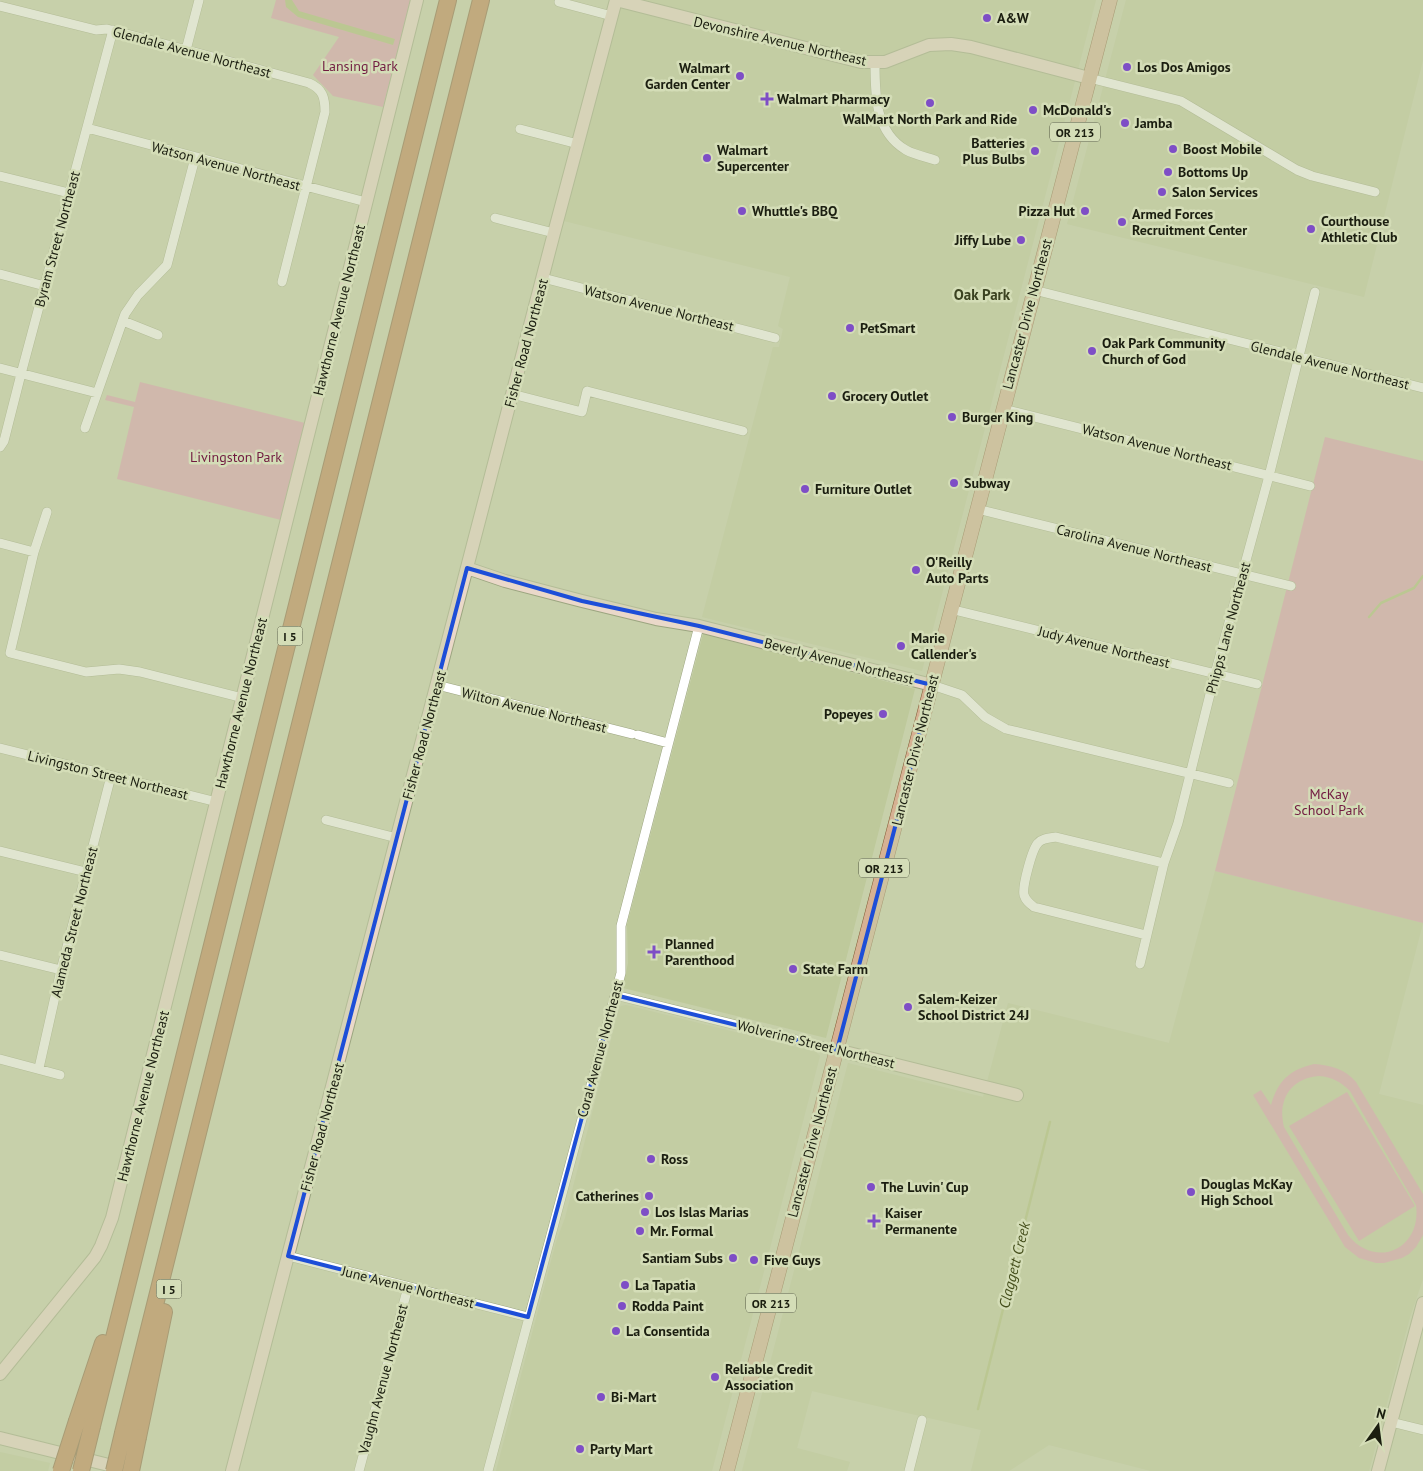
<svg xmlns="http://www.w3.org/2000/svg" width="1423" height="1471" font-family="'PT Sans',sans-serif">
<rect width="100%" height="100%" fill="#c7d0aa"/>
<path fill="#bec99b" d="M621 0H1096L922 671 702 617 773 347H779L783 329 778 326 790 277 564 221Z
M1126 0H1423V60L1364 297 1067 224Z
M703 634 915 689 826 1038 623 988 628 963 627 925Z
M1215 871 1423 923 1379 1094 1423 1105V1279L1410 1317 1369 1471H1151L1049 1445 1009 1471H971L981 1430 812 1391 797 1448 850 1462 847 1471H742L848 1063 983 1097 1008 1003 1169 1043Z
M626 1005 816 1052 820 1056 712 1471H496L556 1242 565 1218 619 1009 621 1006Z
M0 1452 50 1463 48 1471H0Z"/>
<path fill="#dc9cb0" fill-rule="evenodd" d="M276 0H411L383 107 333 96 313 75 339 37 271 18Z
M140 382 305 423 281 520 117 479 134 407 105 400 107 395 135 402Z
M1325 437 1423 461V923L1215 871Z
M1314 1064C1330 1065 1345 1069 1356 1082L1423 1194V1235L1416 1247 1409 1254 1402 1258 1384 1263H1376L1359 1258 1345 1247 1253 1095 1261 1090 1271 1105C1278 1081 1289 1070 1314 1064ZM1319 1076C1332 1077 1341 1082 1350 1091L1416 1205C1422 1249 1376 1270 1348 1235L1284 1127C1277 1100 1291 1078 1319 1076Z
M1347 1092 1415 1206 1359 1241 1289 1126Z"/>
<path fill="#aebd77" d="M285 0H292L299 11 395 39 393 45 298 17 286 7Z"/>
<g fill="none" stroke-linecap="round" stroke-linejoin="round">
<path stroke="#aebd77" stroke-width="2.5" d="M1369 617 1381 603 1414 588 1423 576
M978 1409 1050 1122"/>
<defs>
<path id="street" d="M559 2 612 16
M0 6 96 30 107 29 123 33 309 83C323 89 325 98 325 112L282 282
M186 50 199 0
M875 63C875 95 875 132 906 150 915 155 926 157 935 160
M1089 78 1181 101 1297 170 1312 176 1375 192
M87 128 366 202
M520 129 578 144
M0 176 69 193
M495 218 554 233
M0 274 45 286
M543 278 775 338
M1034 290 1423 388
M123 321 158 335
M0 368 97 393
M512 394 582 412 587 391 743 431
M1003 409 1310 486
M85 428 125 314 138 295 167 265 195 158
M0 447 4 441 21 374 113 30
M977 509 1291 586
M47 512 34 552 10 653 86 672 119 669 140 672 243 698
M0 543 34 552
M950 609 1257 684
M437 685 632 734
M932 685 962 695 985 717 1006 729 1229 783
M638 735 668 743
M0 748 217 802
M326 820 397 838
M0 851 86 872
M1146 935 1034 907C1029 903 1026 901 1024 895 1022 887 1032 849 1038 843 1042 838 1050 838 1056 837L1164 863
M0 955 61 970
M1140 964 1164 863 1178 823 1215 674 1269 476 1315 292
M615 995 837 1050
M0 1059 60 1075
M39 1068 61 970 111 776
M288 1256 528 1317
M1391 1422 1423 1430
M359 1471 408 1287
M488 1471 621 973V926L699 626
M909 1471 922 1420"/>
<path id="secondary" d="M616 0 861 62H885L929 45 951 44 971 47 1089 78
M467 568 505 581 582 601 656 619 699 626 932 685
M837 1050 1017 1095
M0 1374 95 1257 101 1246 112 1218 417 0
M0 1438 133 1471
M232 1471 554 233 616 0
M1378 1471 1423 1303"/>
<path id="primary" d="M727 1471 1110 0"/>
<path id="highway" d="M77 1421 103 1343
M92 1426 448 0
M123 1433 481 0
M138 1437 164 1312"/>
</defs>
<use href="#street" stroke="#9ca580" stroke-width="10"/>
<use href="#secondary" stroke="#9ca580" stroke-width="14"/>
<use href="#primary" stroke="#825c36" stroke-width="15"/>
<use href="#highway" stroke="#825c36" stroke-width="18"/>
<use href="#street" stroke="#fff" stroke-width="9"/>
<use href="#secondary" stroke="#ead8c9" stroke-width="12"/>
<use href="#primary" stroke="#d6b193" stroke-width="14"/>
<use href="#highway" stroke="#ba7d4b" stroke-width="16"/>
<defs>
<path id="highway-bridge" d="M61 1471 77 1421
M81 1471 92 1426
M114 1471 123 1433
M131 1471 138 1437"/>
</defs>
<use href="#highway-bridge" stroke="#825c36" stroke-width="18" stroke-linecap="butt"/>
<use href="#highway-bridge" stroke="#ba7d4b" stroke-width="16"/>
</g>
<path d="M0 0H1423V1471H0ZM467 568 582 601 699 626 932 685 837 1050 615 995 528 1317 288 1256Z" fill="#c7d0aa" fill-opacity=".55" fill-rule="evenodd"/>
<path fill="none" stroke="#1d4ed8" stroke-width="4" stroke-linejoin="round" d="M467 568 582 601 699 626 932 685 837 1050 615 995 528 1317 288 1256Z"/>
<g fill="#7e4ec6" stroke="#d4ddb7" stroke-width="2">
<circle cx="987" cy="18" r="5"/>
<circle cx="1127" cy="67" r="5"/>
<circle cx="740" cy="76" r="5"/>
<path d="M764.5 91.5h5v5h5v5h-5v5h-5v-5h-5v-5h5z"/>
<circle cx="930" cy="103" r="5"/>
<circle cx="1033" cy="110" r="5"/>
<circle cx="1125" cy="123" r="5"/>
<circle cx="1173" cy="149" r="5"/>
<circle cx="1035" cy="151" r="5"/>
<circle cx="707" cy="158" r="5"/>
<circle cx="1168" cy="172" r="5"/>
<circle cx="1162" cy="192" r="5"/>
<circle cx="742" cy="211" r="5"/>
<circle cx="1085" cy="211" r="5"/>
<circle cx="1122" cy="222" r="5"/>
<circle cx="1311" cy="229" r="5"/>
<circle cx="1021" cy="240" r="5"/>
<circle cx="850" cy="328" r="5"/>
<circle cx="1092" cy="351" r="5"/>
<circle cx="832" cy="396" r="5"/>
<circle cx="952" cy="417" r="5"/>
<circle cx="954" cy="483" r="5"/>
<circle cx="805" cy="489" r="5"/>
<circle cx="916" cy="570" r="5"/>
<circle cx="901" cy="646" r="5"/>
<circle cx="883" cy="714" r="5"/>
<path d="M651.5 944.5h5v5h5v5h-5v5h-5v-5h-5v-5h5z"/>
<circle cx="793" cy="969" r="5"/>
<circle cx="908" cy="1007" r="5"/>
<circle cx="651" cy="1159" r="5"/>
<circle cx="871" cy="1187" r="5"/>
<circle cx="1191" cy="1192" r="5"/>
<circle cx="649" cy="1196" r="5"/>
<circle cx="645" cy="1212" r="5"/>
<path d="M871.5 1213.5h5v5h5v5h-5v5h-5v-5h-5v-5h5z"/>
<circle cx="640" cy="1231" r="5"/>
<circle cx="733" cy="1258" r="5"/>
<circle cx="754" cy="1260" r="5"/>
<circle cx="625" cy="1285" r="5"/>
<circle cx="622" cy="1306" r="5"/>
<circle cx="616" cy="1331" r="5"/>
<circle cx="715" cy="1377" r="5"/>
<circle cx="601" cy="1397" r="5"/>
<circle cx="580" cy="1449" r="5"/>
</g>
<g text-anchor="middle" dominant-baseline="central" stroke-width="5" stroke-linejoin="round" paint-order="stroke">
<g fill="#d4ddb7" stroke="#525742" stroke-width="1">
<rect x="1050" y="122.5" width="50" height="19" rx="4"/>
<rect x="277.5" y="626.5" width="25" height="19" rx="4"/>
<rect x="859" y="858.5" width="50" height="19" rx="4"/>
<rect x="156.5" y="1279.5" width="25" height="19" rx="4"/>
<rect x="746" y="1293.5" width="50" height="19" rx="4"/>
</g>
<g font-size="12" font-weight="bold" fill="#1b1e10">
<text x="1075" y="132">OR 213</text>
<text x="290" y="636">I 5</text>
<text x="884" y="868">OR 213</text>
<text x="169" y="1289">I 5</text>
<text x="771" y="1303">OR 213</text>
</g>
<g font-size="14" font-weight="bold" fill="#1b1e10" stroke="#d4ddb7" text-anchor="start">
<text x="997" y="18">A&amp;W</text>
<text x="1137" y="67">Los Dos Amigos</text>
<text x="730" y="68" text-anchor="end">Walmart<tspan x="730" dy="16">Garden Center</tspan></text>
<text x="777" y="99">Walmart Pharmacy</text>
<text x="1043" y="110">McDonald's</text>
<text x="930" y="119" text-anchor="middle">WalMart North Park and Ride</text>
<text x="1135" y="123">Jamba</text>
<text x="1025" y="143" text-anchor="end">Batteries<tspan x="1025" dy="16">Plus Bulbs</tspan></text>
<text x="1183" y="149">Boost Mobile</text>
<text x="717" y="150">Walmart<tspan x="717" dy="16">Supercenter</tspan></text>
<text x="1178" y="172">Bottoms Up</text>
<text x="1172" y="192">Salon Services</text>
<text x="752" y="211">Whuttle's BBQ</text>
<text x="1075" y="211" text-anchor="end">Pizza Hut</text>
<text x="1132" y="214">Armed Forces<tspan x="1132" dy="16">Recruitment Center</tspan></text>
<text x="1321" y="221">Courthouse<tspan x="1321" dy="16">Athletic Club</tspan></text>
<text x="1011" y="240" text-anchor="end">Jiffy Lube</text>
<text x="860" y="328">PetSmart</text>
<text x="1102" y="343">Oak Park Community<tspan x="1102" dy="16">Church of God</tspan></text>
<text x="842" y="396">Grocery Outlet</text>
<text x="962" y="417">Burger King</text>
<text x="964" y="483">Subway</text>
<text x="815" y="489">Furniture Outlet</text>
<text x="926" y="562">O'Reilly<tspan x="926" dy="16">Auto Parts</tspan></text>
<text x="911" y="638">Marie<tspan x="911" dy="16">Callender's</tspan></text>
<text x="873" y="714" text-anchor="end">Popeyes</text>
<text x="665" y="944">Planned<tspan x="665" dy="16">Parenthood</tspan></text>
<text x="803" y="969">State Farm</text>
<text x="918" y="999">Salem-Keizer<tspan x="918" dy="16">School District 24J</tspan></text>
<text x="661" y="1159">Ross</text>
<text x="1201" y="1184">Douglas McKay<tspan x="1201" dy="16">High School</tspan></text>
<text x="881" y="1187">The Luvin' Cup</text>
<text x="639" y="1196" text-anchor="end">Catherines</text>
<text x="655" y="1212">Los Islas Marias</text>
<text x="885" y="1213">Kaiser<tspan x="885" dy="16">Permanente</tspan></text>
<text x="650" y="1231">Mr. Formal</text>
<text x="723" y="1258" text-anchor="end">Santiam Subs</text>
<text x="764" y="1260">Five Guys</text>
<text x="635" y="1285">La Tapatia</text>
<text x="632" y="1306">Rodda Paint</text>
<text x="626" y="1331">La Consentida</text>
<text x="725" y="1369">Reliable Credit<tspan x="725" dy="16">Association</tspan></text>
<text x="611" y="1397">Bi-Mart</text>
<text x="590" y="1449">Party Mart</text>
</g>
<g font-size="14" fill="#1b1e10" stroke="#d4ddb7">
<text transform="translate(780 41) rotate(13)">Devonshire Avenue Northeast</text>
<text transform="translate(192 52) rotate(15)">Glendale Avenue Northeast</text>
<text transform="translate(226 166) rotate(15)">Watson Avenue Northeast</text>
<text transform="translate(57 239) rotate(-75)">Byram Street Northeast</text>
<text transform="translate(659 308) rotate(14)">Watson Avenue Northeast</text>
<text transform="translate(339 310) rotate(-76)">Hawthorne Avenue Northeast</text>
<text transform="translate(1027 314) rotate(-75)">Lancaster Drive Northeast</text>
<text transform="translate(526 343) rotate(-75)">Fisher Road Northeast</text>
<text transform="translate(1330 365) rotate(14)">Glendale Avenue Northeast</text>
<text transform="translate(1157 447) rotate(14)">Watson Avenue Northeast</text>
<text transform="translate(1134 548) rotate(14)">Carolina Avenue Northeast</text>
<text transform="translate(1228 628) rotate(-75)">Phipps Lane Northeast</text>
<text transform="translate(1104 647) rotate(14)">Judy Avenue Northeast</text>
<text transform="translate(839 661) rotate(14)">Beverly Avenue Northeast</text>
<text transform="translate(241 703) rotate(-76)">Hawthorne Avenue Northeast</text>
<text transform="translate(534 710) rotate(14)">Wilton Avenue Northeast</text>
<text transform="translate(424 735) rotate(-75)">Fisher Road Northeast</text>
<text transform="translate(915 750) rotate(-76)">Lancaster Drive Northeast</text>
<text transform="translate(108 775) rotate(14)">Livingston Street Northeast</text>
<text transform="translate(74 922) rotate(-76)">Alameda Street Northeast</text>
<text transform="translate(816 1044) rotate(14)">Wolverine Street Northeast</text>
<text transform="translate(600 1049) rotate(-75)">Coral Avenue Northeast</text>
<text transform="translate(143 1096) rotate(-76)">Hawthorne Avenue Northeast</text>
<text transform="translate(322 1127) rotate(-75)">Fisher Road Northeast</text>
<text transform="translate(812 1142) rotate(-75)">Lancaster Drive Northeast</text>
<text transform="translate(408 1287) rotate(14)">June Avenue Northeast</text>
<text transform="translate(383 1379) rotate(-75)">Vaughn Avenue Northeast</text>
</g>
<g font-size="14" fill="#711a40" stroke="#d4ddb7">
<text x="360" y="66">Lansing Park</text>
<text x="236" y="457">Livingston Park</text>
<text x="1329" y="794">McKay<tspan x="1329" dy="16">School Park</tspan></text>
</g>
<g font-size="15" font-weight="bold" fill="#3b4221" stroke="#d4ddb7">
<text x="982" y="294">Oak Park</text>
</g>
<g font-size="15" font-style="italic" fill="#46501d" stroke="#d4ddb7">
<text transform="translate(1014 1265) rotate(-76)">Claggett Creek</text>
</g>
</g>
<g transform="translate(1378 1426) rotate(14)" stroke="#d4ddb7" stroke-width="4" paint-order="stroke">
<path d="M0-4L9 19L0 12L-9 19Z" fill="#1b1e10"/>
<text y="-8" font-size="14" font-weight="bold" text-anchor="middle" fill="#1b1e10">N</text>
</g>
</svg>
